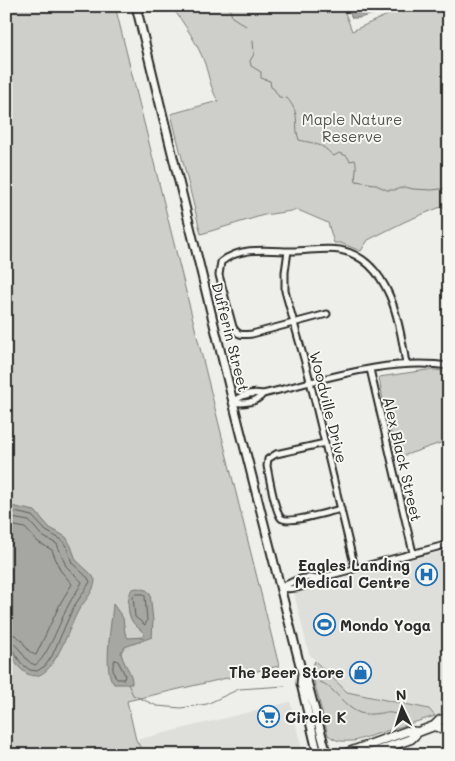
<svg xmlns="http://www.w3.org/2000/svg" width="455" height="761" font-family="Mali,sans-serif">
<rect width="100%" height="100%" fill="#eeeeea"/>
<filter id="ink" filterUnits="userSpaceOnUse"><feTurbulence type="fractalNoise" baseFrequency=".02" numOctaves="2"/><feDisplacementMap in="SourceGraphic" scale="10" xChannelSelector="R" yChannelSelector="G"/><feConvolveMatrix kernelMatrix="1 2 1 2 8 2 1 2 1" color-interpolation-filters="sRGB"/></filter>
<g filter="url(#ink)">
<path fill="#dededb" d="M449 550V712L435 716 429 709 347 692 309 654 294 593 337 582 367 571Z
M290 702 303 753 300 755H145L136 740Z"/>
<path fill="#cececa" stroke="#7c7c7a" d="M6 6H115L279 666 127 701 136 740 145 755H6Z
M171 6H341L344 10 352 31 407 6H449V206L438 208 406 221 368 240 361 251 340 243H334L328 223 298 210 264 215 201 234 171 114 218 101C211 89 209 77 205 64 198 44 184 23 171 6Z
M427 370H437L449 373V440L397 458 382 395 379 377Z
M315 661 347 692 429 709 435 716 354 741C342 741 339 743 328 735L312 674V667Z"/>
<path fill="#a6a6a3" stroke="#757573" d="M346 6H376L377 13 359 18H352Z
M6 505 35 511 50 528 66 537 71 546 76 560 92 575 95 580C95 592 82 603 77 613 61 646 42 714 6 648Z
M138 588 146 590 150 593 153 621 152 637 125 647 121 652C122 663 133 672 132 684H114C102 672 112 621 113 604L123 618 125 633 128 638 144 637V633C140 629 135 626 132 621 127 613 127 597 132 589Z"/>
<g fill="none" stroke-linecap="round" stroke-linejoin="round">
<path stroke="#5c5c5b" stroke-width="1" d="M6 510 32 516 46 531 62 540 67 548 72 563 88 578 90 582 73 608 52 656 45 666 37 671 30 670 21 663 12 649 6 647
M6 517 29 521 42 536 57 544 66 566 82 582C78 591 72 597 68 606 61 619 47 659 35 665 22 661 21 642 6 641
M6 524 25 528 38 542 52 550 60 570 72 584 61 602 36 655C23 652 26 634 6 633
M136 594H144L145 596 147 621 145 625 135 617 133 596Z
M115 660 118 661 125 675 124 679H117C113 675 111 665 115 660Z"/>
<path stroke="#757573" stroke-width="1" d="M229 6 232 17 246 26
M253 41 254 54 250 61 251 66 261 72V78L270 81 271 87 274 89 279 97 287 98C302 116 293 122 299 140 308 142 321 144 327 150 329 152 331 154 334 156L339 153 347 156 350 161 355 160C358 167 354 175 356 181L374 184 387 190H394L405 187 413 189 432 190 449 188
M320 682C333 685 344 708 360 713 374 717 385 709 399 715
M128 684 133 695 157 706 181 708 207 704 239 689 285 686
M419 754V755"/>
<defs>
<path id="minor" d="M288 251 285 272V291L308 373 355 568
M327 314 252 334C242 335 238 336 233 327L219 275 221 262C240 247 265 250 287 251 304 252 323 247 340 250 390 260 400 323 406 364
M370 369 413 553
M233 402C242 394 251 392 263 394 322 380 388 357 449 366
M233 402C243 404 256 403 263 394
M325 443 276 454 268 459 267 466C269 476 275 512 281 518 288 525 331 511 341 509
M280 588C291 582 304 575 316 579L449 544
M280 588C293 590 306 588 316 579"/>
<path id="secondary" d="M136 6 233 402 302 673 307 681 327 755
M302 674 301 684 318 755"/>
<path id="primary" d="M434 726 443 729 449 727
M341 755 407 731 418 732
M366 755 411 739 418 732 434 726 440 720 449 718"/>
</defs>
<use href="#minor" stroke="#2b2b2b" stroke-width="9"/>
<use href="#secondary" stroke="#2b2b2b" stroke-width="11"/>
<use href="#primary" stroke="#2b2b2b" stroke-width="11"/>
<use href="#minor" stroke="#f6f6f2" stroke-width="5"/>
<use href="#secondary" stroke="#f6f6f2" stroke-width="7"/>
<use href="#primary" stroke="#f6f6f2" stroke-width="8"/>
</g>
</g>
<defs>
<symbol id="hospital-ring" viewBox="-11 -11 22 22"><circle r="9.5" fill="#f6f6f2" stroke="#1f6fb2" stroke-width="1.5"/><path d="M-5-5h3v3.5h4V-5h3V5h-3V1.5h-4V5h-3Z" fill="#1f6fb2"/></symbol>
<symbol id="stadium-ring" viewBox="-11 -11 22 22"><circle r="9.5" fill="#f6f6f2" stroke="#1f6fb2" stroke-width="1.5"/><path d="M0-5a6.5 5 0 1 0 0 10a6.5 5 0 1 0 0-10ZM-3.5-1.8h7v3.6h-7Z" fill="#1f6fb2"/></symbol>
<symbol id="shop-ring" viewBox="-11 -11 22 22"><circle r="9.5" fill="#f6f6f2" stroke="#1f6fb2" stroke-width="1.5"/><path d="M-5-2.5h2.3a2.7 3.5 0 0 1 5.4 0H5L5.5 6h-11ZM-1.5-2.5h3a1.5 2.3 0 0 0-3 0Z" fill="#1f6fb2"/></symbol>
<symbol id="supermarket-ring" viewBox="-11 -11 22 22"><circle r="9.5" fill="#f6f6f2" stroke="#1f6fb2" stroke-width="1.5"/><path d="M-6-5.5h2.5l.6 2H6L4.5 2H-2.5L-4.4-4H-6ZM-1.5 3.2a1.3 1.3 0 1 0 .1 0ZM3 3.2a1.3 1.3 0 1 0 .1 0Z" fill="#1f6fb2"/></symbol>
</defs>
<g fill-rule="evenodd">
<use href="#hospital-ring" x="414" y="562" width="25" height="25"/>
<use href="#stadium-ring" x="312" y="612" width="25" height="25"/>
<use href="#shop-ring" x="348" y="660" width="25" height="25"/>
<use href="#supermarket-ring" x="256" y="704" width="25" height="25"/>
</g>
<g text-anchor="middle" dominant-baseline="central" stroke-width="4" stroke-linejoin="round" paint-order="stroke">
<g font-size="15" fill="#545453" stroke="#f6f6f2">
<text x="352" y="119">Maple Nature<tspan x="352" dy="17">Reserve</tspan></text>
</g>
<g font-size="15" fill="#2b2b2b" stroke="#f6f6f2">
<text transform="translate(231 337) rotate(76)">Dufferin Street</text>
<text transform="translate(329 407) rotate(76)">Woodville Drive</text>
<text transform="translate(403 459) rotate(77)">Alex Black Street</text>
</g>
<g font-size="15" font-weight="bold" fill="#2b2b2b" stroke="#f6f6f2" text-anchor="end">
<text x="410" y="565">Eagles Landing<tspan x="410" dy="17">Medical Centre</tspan></text>
<text x="340" y="625" text-anchor="start">Mondo Yoga</text>
<text x="344" y="672">The Beer Store</text>
<text x="285" y="717" text-anchor="start">Circle K</text>
</g>
</g>
<rect width="455" height="761" fill="none" stroke="#f6f6f2" stroke-width="25"/>
<rect x="12" y="12" width="430" height="736" fill="none" stroke="#2b2b2b" stroke-width="2" filter="url(#ink)"/>
<g transform="translate(402 708) rotate(356)" stroke="#f6f6f2" stroke-width="4" paint-order="stroke">
<path d="M0-4L9 19L0 12L-9 19Z" fill="#2b2b2b"/>
<text y="-8" font-size="14" font-weight="bold" text-anchor="middle" fill="#2b2b2b">N</text>
</g>
</svg>
